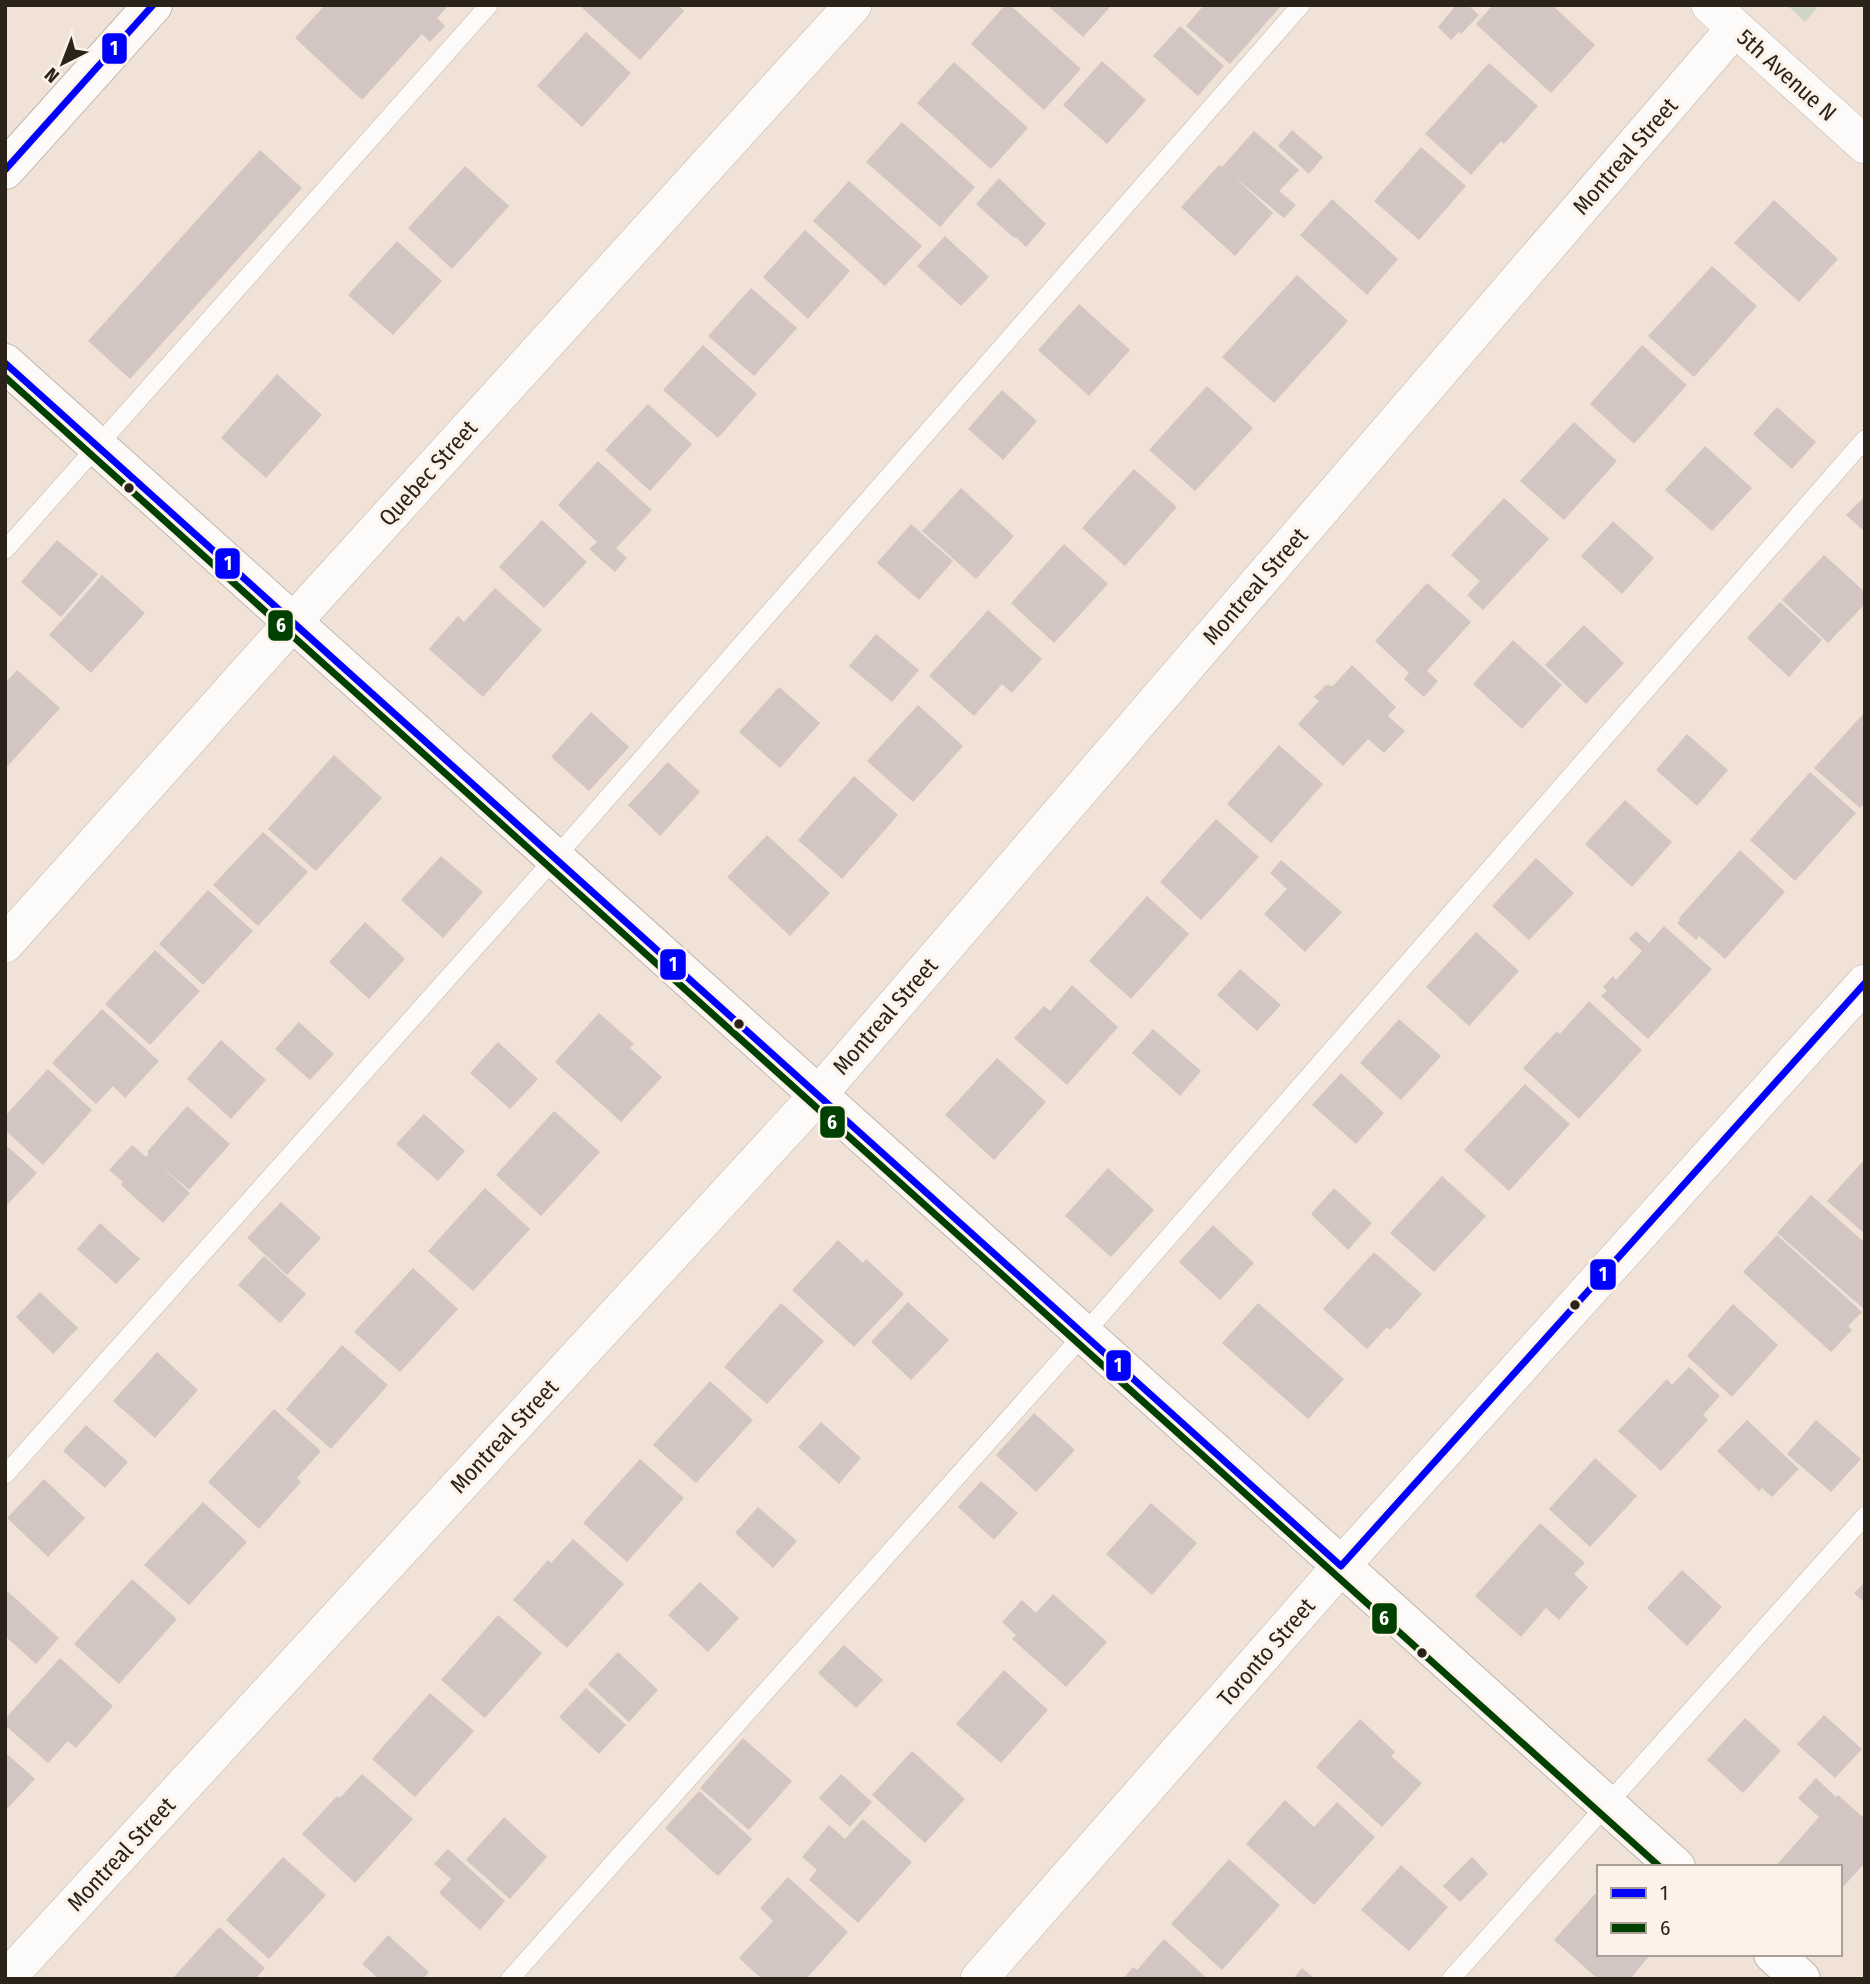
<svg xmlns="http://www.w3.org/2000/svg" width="1870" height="1984" font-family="'Fira Sans Condensed',sans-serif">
<rect width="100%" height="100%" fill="#f0e2d6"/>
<path fill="#cfd5c4" d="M1787 5H1819L1805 22Z"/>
<path fill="#d2c5c2" d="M325 5H449L437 18 445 26 430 42 422 34 362 100 295 38Z
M583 5H678L684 11 640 60 581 7Z
M1005 5H1010L1081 69 1044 110 971 44Z
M1047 5H1112L1083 37Z
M1204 5H1278L1280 7 1230 64 1186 26Z
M1456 5H1471V8L1479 15 1461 34 1459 32 1451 40 1438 27Z
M1493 5H1552L1595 45 1551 93 1476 24Z
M1180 26 1224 66 1198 96 1153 56Z
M586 32 631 73 582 127 537 86Z
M1102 61 1146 100 1107 144 1063 105Z
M954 62 1028 128 991 169 917 103Z
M1489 63 1538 106 1504 144 1501 141 1471 175 1425 134Z
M902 122 975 187 940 227 866 162Z
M1292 130 1323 157 1309 174 1278 146Z
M1254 131 1299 170 1279 191 1296 205 1284 218 1233 176 1273 213 1235 256 1181 207 1219 165 1222 167Z
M1421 147 1466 186 1419 240 1374 201Z
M260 150 302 188 130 379 88 341Z
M465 166 509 206 452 269 408 228Z
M999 178 1046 224 1026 247 1016 237 1014 238 976 204Z
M849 181 922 246 885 286 813 221Z
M1332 199 1398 259 1367 295 1300 235Z
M1774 200 1838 259 1799 302 1734 243Z
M805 230 850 271 808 319 763 277Z
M945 236 989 277 961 306 917 266Z
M397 241 442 281 393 335 348 295Z
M1712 266 1757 306 1694 377 1648 336Z
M1297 275 1348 321 1274 403 1222 357Z
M751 288 797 328 754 376 708 336Z
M1079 304 1130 350 1089 396 1038 350Z
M703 345 757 394 718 438 663 390Z
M1642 345 1687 385 1634 444 1590 404Z
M277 374 322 415 266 478 221 438Z
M1207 386 1253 428 1195 491 1149 450Z
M1002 390 1037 421 1003 460 968 429Z
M648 404 692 444 650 491 605 450Z
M1777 407 1816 442 1792 469 1753 434Z
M1574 422 1617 461 1564 520 1520 481Z
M1705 446 1752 488 1712 531 1665 490Z
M598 461 652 510 616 548 627 558 615 572 589 549 597 542 558 505Z
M1134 469 1177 507 1125 566 1082 528Z
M961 488 1014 536 976 579 922 531Z
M1865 496V532L1846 515Z
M1504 498 1549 539 1483 610 1467 595 1480 581 1451 555Z
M542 520 587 562 544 608 499 567Z
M1613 521 1654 558 1622 594 1581 556Z
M911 524 953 561 919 600 877 563Z
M57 540 98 574 61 617 21 582Z
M1064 544 1108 584 1054 643 1011 603Z
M1824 555 1865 592V604L1828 643 1782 600Z
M102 575 145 613 91 673 49 635Z
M1427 583 1471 622 1427 671 1438 681 1424 697 1404 679 1409 673 1375 641Z
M495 588 542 630 483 697 429 649 458 616 464 622Z
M1780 602 1822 640 1789 677 1747 638Z
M988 610 1042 659 1012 693 1002 684 974 716 929 676Z
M1584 625 1624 663 1586 704 1545 665Z
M876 634 919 670 892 702 849 666Z
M1513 640 1562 685 1522 729 1473 684Z
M1352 665 1396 707 1388 716 1405 731 1384 753 1368 739 1343 766 1298 724 1319 701 1314 697 1326 685 1333 686Z
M17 670 60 708 5 769V683Z
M779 687 820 723 780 768 739 732Z
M918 705 963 746 913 802 867 761Z
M591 712 629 747 589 791 551 757Z
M1865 712V803L1860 808 1814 768Z
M1687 734 1728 770 1697 806 1656 770Z
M1279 745 1323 784 1271 843 1227 804Z
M334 755 382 798 316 871 268 829Z
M668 762 700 792 660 836 628 805Z
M1810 772 1856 813 1795 881 1750 840Z
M854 776 898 815 842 879 798 840Z
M1625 800 1672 842 1632 887 1585 844Z
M1216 819 1259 857 1201 920 1160 882Z
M263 832 308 872 258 926 213 885Z
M767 835 830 893 790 936 727 877Z
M1740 850 1785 892 1725 959 1699 936 1696 940 1677 923 1680 920 1679 918Z
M441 856 483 892 443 938 401 900Z
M1536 858 1574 893 1529 940 1492 906Z
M1281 860 1342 912 1305 952 1264 914 1287 889 1270 873Z
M208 890 253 931 203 985 159 944Z
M1147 896 1189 934 1131 999 1089 961Z
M365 922 405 959 369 999 329 962Z
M1664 926 1712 969 1648 1039 1601 996 1607 991 1603 987 1613 976 1616 980 1642 951 1629 939 1636 931 1649 943Z
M1476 932 1519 971 1469 1026 1426 987Z
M155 950 200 991 150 1045 105 1004Z
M1240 969 1281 1005 1257 1031 1217 995Z
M1072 985 1118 1027 1067 1085 1014 1038 1044 1006 1050 1011Z
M1589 1001 1642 1050 1579 1119 1523 1068 1557 1031 1560 1034Z
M102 1009 159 1061 125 1098 113 1086 96 1104 52 1063Z
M599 1013 634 1044 630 1048 662 1077 621 1122 555 1062Z
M1399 1019 1441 1056 1401 1100 1360 1063Z
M299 1022 334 1054 310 1080 275 1049Z
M1153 1029 1201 1071 1180 1096 1132 1053Z
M221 1040 266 1080 231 1119 187 1079Z
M498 1042 538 1079 510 1109 470 1073Z
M997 1058 1046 1102 994 1160 945 1115Z
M48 1069 92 1110 43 1165 5 1130V1116Z
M1341 1073 1384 1113 1356 1144 1312 1105Z
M1525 1084 1570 1124 1509 1191 1464 1150Z
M187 1106 230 1144 189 1190 159 1164 190 1193 163 1223 121 1185 123 1182 109 1170 132 1145 146 1157 149 1154 147 1152Z
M554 1111 600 1152 541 1216 496 1175Z
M424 1114 465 1151 438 1181 396 1144Z
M5 1144 37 1173 5 1207Z
M1865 1159V1234L1827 1201Z
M1108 1168 1154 1210 1111 1257 1065 1216Z
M1442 1176 1486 1216 1434 1272 1390 1233Z
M485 1188 530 1229 473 1291 428 1251Z
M1334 1188 1372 1223 1348 1250 1311 1214Z
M1811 1195 1865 1243 1864 1309 1777 1233Z
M281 1202 321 1238 287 1275 247 1238Z
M100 1223 140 1259 116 1284 77 1249Z
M1213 1225 1254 1263 1220 1300 1179 1262Z
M1777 1235 1862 1312 1848 1326 1852 1330 1831 1352 1743 1272Z
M838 1240 863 1263 866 1259 904 1294 854 1347 792 1290Z
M1374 1252 1422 1294 1390 1330 1387 1327 1367 1349 1323 1309Z
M264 1256 306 1294 280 1323 238 1285Z
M413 1268 458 1309 400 1372 354 1332Z
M40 1292 78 1328 53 1354 16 1317Z
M908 1302 949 1340 911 1380 871 1342Z
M781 1303 824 1341 767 1404 724 1367Z
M1258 1303 1344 1379 1308 1419 1222 1343Z
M1733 1304 1778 1345 1732 1397 1687 1356Z
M342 1345 388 1385 331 1449 286 1409Z
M157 1352 198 1390 155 1438 113 1401Z
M1689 1367 1720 1396 1703 1415 1708 1420 1661 1471 1618 1431 1667 1379 1672 1385Z
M710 1381 753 1420 696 1483 653 1445Z
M274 1409 321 1451 297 1478 301 1482 259 1529 208 1482Z
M1034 1413 1075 1450 1036 1492 996 1455Z
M1747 1420 1799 1469 1772 1497 1762 1488 1759 1491 1717 1451Z
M1816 1420 1861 1459 1831 1492 1787 1454Z
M821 1422 861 1458 839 1484 798 1447Z
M86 1425 128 1462 105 1488 63 1451Z
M1595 1458 1637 1496 1590 1547 1549 1509Z
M640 1459 684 1498 627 1562 583 1523Z
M44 1479 85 1518 48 1557 7 1518Z
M981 1481 1018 1513 994 1540 958 1507Z
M203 1502 247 1542 189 1605 144 1565Z
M1151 1503 1197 1543 1152 1595 1106 1554Z
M758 1507 797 1541 773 1568 735 1533Z
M1540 1523 1585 1563 1574 1574 1588 1587 1559 1620 1546 1608 1521 1637 1475 1596Z
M573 1539 624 1584 567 1648 513 1600 548 1560 551 1563Z
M1682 1570 1722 1607 1687 1646 1647 1608Z
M132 1579 177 1619 119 1684 74 1644Z
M700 1582 739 1618 708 1652 668 1615Z
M1865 1582V1603L1854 1593Z
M5 1589 59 1638 36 1664 5 1636Z
M1053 1594 1107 1642 1066 1687 1012 1639 1016 1635 1002 1622 1022 1600 1036 1613Z
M498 1615 542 1653 485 1718 441 1680Z
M844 1645 883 1680 856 1708 818 1673Z
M618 1652 658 1690 629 1722 588 1684Z
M60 1658 113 1706 76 1748 68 1741 48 1763 5 1725V1719Z
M1004 1670 1048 1710 1001 1763 956 1724Z
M586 1688 626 1725 599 1754 559 1717Z
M430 1693 474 1731 415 1797 372 1759Z
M1824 1715 1862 1749 1835 1778 1797 1744Z
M1745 1718 1781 1751 1743 1793 1707 1760Z
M1360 1719 1395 1752 1391 1756 1422 1783 1382 1827 1316 1767Z
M743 1738 792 1781 749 1830 700 1788Z
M912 1751 965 1799 925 1843 872 1795Z
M5 1752 35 1779 5 1811Z
M362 1774 413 1819 355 1883 302 1834 337 1796 340 1798Z
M841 1774 872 1802 850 1827 819 1798Z
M1816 1778 1836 1797 1838 1795 1865 1819V1863L1840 1890V1867H1775L1819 1817 1798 1798Z
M699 1791 752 1839 718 1876 665 1828Z
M1285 1800 1314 1827 1337 1802 1375 1837 1314 1905 1246 1844Z
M504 1817 547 1857 510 1899 466 1860Z
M863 1819 912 1862 858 1923 809 1880 817 1870 802 1857 829 1825 845 1839Z
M448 1849 505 1901 480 1930 439 1893 451 1879 434 1864Z
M283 1857 326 1895 269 1959 226 1920Z
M1472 1857 1488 1874 1460 1902 1443 1886Z
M1229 1859 1280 1905 1222 1970 1171 1924Z
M1401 1865 1448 1907 1409 1951 1361 1910Z
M788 1877 848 1932 806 1979H762L739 1958 773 1921 760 1908Z
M1595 1894 1599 1898V1954H1651L1630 1979H1598L1554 1940Z
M219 1927 265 1968 255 1979H172Z
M388 1935 429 1972 423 1979H379L362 1964Z
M1164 1939 1208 1979H1123L1133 1967 1137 1970Z
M1302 1968 1315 1979H1293Z"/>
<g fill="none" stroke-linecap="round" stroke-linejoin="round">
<defs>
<path id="lane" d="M5 550 489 5
M5 1475 555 858 1301 5
M510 1979 1084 1334 1865 439
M1451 1979 1865 1516"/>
<path id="street" d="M1710 5 1865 145
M5 944 293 622 853 5
M6 1979 818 1095 1735 28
M979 1979 1341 1566 1865 983"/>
<path id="secondary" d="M5 170 153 5
M5 363 1676 1867
M1773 1954 1801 1979"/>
</defs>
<use href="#lane" stroke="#bfb4ab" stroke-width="19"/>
<use href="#street" stroke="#bfb4ab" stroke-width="38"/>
<use href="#secondary" stroke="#bfb4ab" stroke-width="40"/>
<use href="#lane" stroke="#fdfbf9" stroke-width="18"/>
<use href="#street" stroke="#fdfbf9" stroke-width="37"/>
<use href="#secondary" stroke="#fdfbf9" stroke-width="38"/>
<defs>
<path id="bus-1" d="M5 170 153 5
M5 363 1341 1566
M1341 1566 1865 983"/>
<path id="bus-2" d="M5 377 1660 1867"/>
</defs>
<use href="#bus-1" stroke="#fcf2e9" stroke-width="12"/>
<use href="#bus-2" stroke="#fcf2e9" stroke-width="12"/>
<use href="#bus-1" stroke="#00f" stroke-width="7"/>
<use href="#bus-2" stroke="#004000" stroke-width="7"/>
</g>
<g fill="#2b221a" stroke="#fcf2e9" stroke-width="2.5">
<circle cx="129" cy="488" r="6"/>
<circle cx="739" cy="1024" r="6"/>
<circle cx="1575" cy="1305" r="6"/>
<circle cx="1422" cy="1653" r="6"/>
</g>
<g text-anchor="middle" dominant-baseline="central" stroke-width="6" stroke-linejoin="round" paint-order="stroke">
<g font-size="23" fill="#2b221a" stroke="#fcf2e9">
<text transform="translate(1787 75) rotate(42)">5th Avenue N</text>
<text transform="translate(1625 156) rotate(-49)">Montreal Street</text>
<text transform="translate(428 473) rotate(-48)">Quebec Street</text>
<text transform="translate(1255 586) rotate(-49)">Montreal Street</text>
<text transform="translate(885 1016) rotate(-49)">Montreal Street</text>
<text transform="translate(504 1436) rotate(-47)">Montreal Street</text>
<text transform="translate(1266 1652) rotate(-49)">Toronto Street</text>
<text transform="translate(121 1854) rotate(-47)">Montreal Street</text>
</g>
</g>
<g stroke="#fcf2e9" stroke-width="2.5">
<rect x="101" y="32" width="27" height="33" rx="7" fill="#00f"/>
<rect x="214" y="547" width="27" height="33" rx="7" fill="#00f"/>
<rect x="267" y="609" width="27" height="33" rx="7" fill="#004000"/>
<rect x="659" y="948" width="28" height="33" rx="7" fill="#00f"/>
<rect x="819" y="1105" width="27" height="34" rx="7" fill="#004000"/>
<rect x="1589" y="1258" width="28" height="33" rx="7" fill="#00f"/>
<rect x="1105" y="1349" width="27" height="33" rx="7" fill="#00f"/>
<rect x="1371" y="1602" width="27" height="33" rx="7" fill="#004000"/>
</g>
<g font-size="19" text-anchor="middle" font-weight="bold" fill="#fff">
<text x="114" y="55">1</text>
<text x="228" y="570">1</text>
<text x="281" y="632">6</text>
<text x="673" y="971">1</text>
<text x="832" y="1129">6</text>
<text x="1603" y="1281">1</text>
<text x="1118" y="1372">1</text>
<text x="1384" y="1625">6</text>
</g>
<rect width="1870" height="1984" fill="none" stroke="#2b221a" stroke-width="14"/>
<rect x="1597" y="1865" width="245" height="91" fill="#fcf2e9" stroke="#a89f96" stroke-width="2"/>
<rect x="1611" y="1888" width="35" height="10" fill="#0000ff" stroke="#a89f96" stroke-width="2"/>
<text x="1660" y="1900" font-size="21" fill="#2b221a">1</text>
<rect x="1611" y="1923" width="35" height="10" fill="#004000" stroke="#a89f96" stroke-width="2"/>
<text x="1660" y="1935" font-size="21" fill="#2b221a">6</text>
<g transform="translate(63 63) rotate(222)" stroke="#fcf2e9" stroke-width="5" paint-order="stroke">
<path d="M0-5L12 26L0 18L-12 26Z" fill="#2b221a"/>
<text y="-10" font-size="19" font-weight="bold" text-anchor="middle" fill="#2b221a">N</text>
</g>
</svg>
